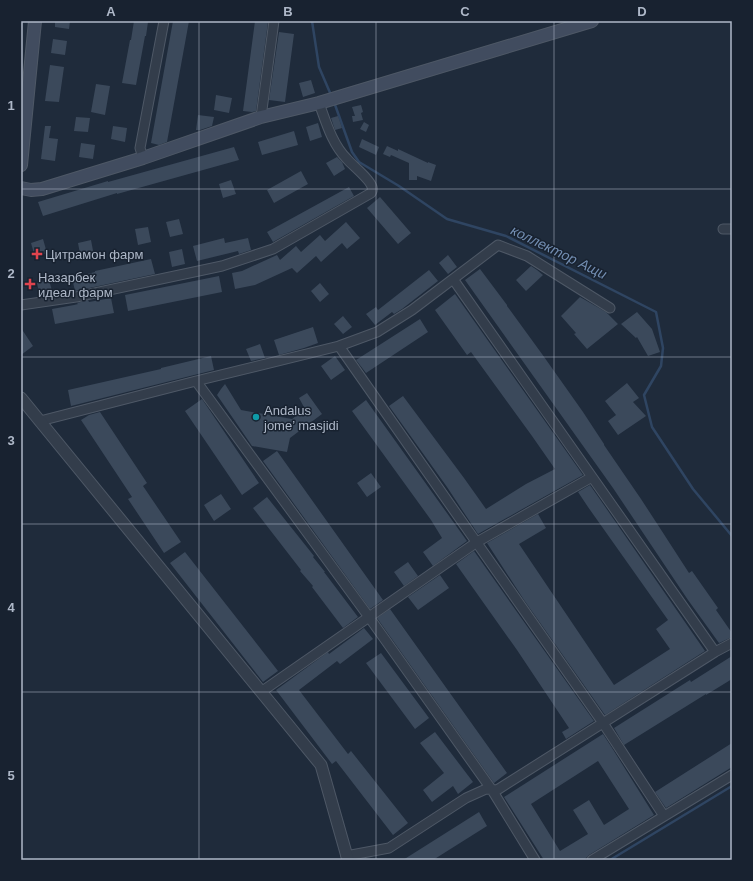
<svg xmlns="http://www.w3.org/2000/svg" width="753" height="881" font-family="Arial,sans-serif">
<rect width="100%" height="100%" fill="#1f2b3b"/>
<g fill="none" stroke-linecap="round" stroke-linejoin="round">
<path stroke="#2f4562" stroke-width="2.5" d="M312 21 319 67 331 95
M334 102 352 152 359 162 399 186 447 219 506 236 656 312 663 348 661 366 644 395 652 427 693 489 732 536
M610 860 732 786"/>
</g>
<path fill="#3b495b" fill-rule="evenodd" d="M55 21H70L69 29 55 27Z
M134 21 148 22 146 36H145L136 85 122 83 130 40H131Z
M173 21H189L167 142 159 145 151 143Z
M255 21 268 22 256 111 252 112 243 111Z
M279 32 294 34 285 102 269 100Z
M53 39 67 41 65 55 51 53Z
M50 65 64 67 59 102 45 101Z
M311 80 315 93 303 97 299 83Z
M96 84 110 86 105 115 91 112Z
M216 95 232 98 229 113 214 110Z
M361 105 363 112 361 113 363 120 353 122 352 116H355L352 107Z
M198 115 214 117 212 126 200 130H196Z
M338 116 342 128 335 130 331 118Z
M76 117 90 118 88 132 74 131Z
M364 122 369 125 366 132 360 129Z
M318 123 322 137 310 141 306 127Z
M45 126H51L49 138 58 139 55 161 41 159Z
M113 126 127 128 125 142 111 139Z
M294 131 298 145 262 155 258 142Z
M362 139 379 147 376 155 359 147Z
M81 143 95 145 93 159 79 157Z
M387 146 398 151V149L428 163V162L436 165 431 181 417 176V180H409V163L391 155 390 157 383 154Z
M234 147 239 160 117 194V193L43 216 38 202 108 181V182Z
M337 157 342 162 345 169 334 176 326 163Z
M301 171 308 184 274 203 267 190Z
M231 180 236 194 223 198 219 184Z
M349 187 354 196 273 242 267 232Z
M380 197 411 233 398 244 367 208Z
M179 219 183 234 170 237 166 222Z
M346 222 360 238 347 249 342 243 321 262 316 256 297 273 292 268 255 285 235 289 232 273 242 271 277 255 280 260 296 246 301 252 320 235 325 241Z
M148 227 151 242 138 245 135 229Z
M224 238 225 243 248 238 251 250 239 254 238 251 197 261 193 246Z
M43 239 47 253 35 257 31 243Z
M91 240 94 256 81 259 78 243Z
M182 249 185 264 172 267 169 252Z
M448 255 457 267 448 274 439 263Z
M151 259 155 274 75 291 72 278 95 272V271Z
M531 266 537 270 543 275 526 291 516 280Z
M480 269 507 305V306L542 354 583 412 604 444V445L641 499 656 522 689 573 692 571 718 608 716 610 732 633V637L719 643 688 600 613 488 465 280Z
M429 270 438 281 402 309 394 314 392 312 375 325 366 314 376 307 378 310Z
M219 276 222 292 128 311 125 295Z
M49 280 53 294 40 296 37 283Z
M320 283 329 294 320 302 311 291Z
M455 294 583 475 478 534 447 487 389 406 403 396 464 478 486 509 526 484 555 469 532 436 471 352 467 355 435 310Z
M580 297 606 312 618 324 587 349 574 334 576 333 561 316Z
M111 298 114 313 55 324 52 309 74 305 78 304 77 303 88 300 89 302Z
M637 312 652 329 660 352 648 356 637 337 636 338 621 324Z
M343 316 352 327 343 334 334 324Z
M420 319 428 332 366 373 356 360Z
M313 327 318 343 304 348 279 355 274 340Z
M21 328 33 346 21 355Z
M260 344 265 358 251 361 246 349Z
M211 356 214 370 71 406 68 390 161 369V368Z
M335 356 345 370 331 380 321 366Z
M627 383 639 398 633 402 646 416 618 435 608 421 616 415 605 401Z
M225 384 241 410 292 419 305 409 299 398 307 393 322 414 290 438 287 452 252 446 217 395 221 389Z
M202 399 259 483 242 495 185 411Z
M366 400 467 541 433 566 423 552 442 538 431 520 352 411Z
M100 412 147 483 143 486 181 542 164 553 128 499 132 497 81 420 89 415Z
M277 451 383 600 370 609 263 461Z
M371 473 381 487 367 497 357 483Z
M590 485 705 651 605 715 524 600 487 543 538 514 546 528 519 544 614 685 670 649 656 629 668 620 588 507 578 492Z
M221 494 231 509 214 521 204 505Z
M267 497 314 556 313 557 325 572H324L358 617 343 628 312 587 313 586 300 571 301 570 253 508Z
M474 551 594 721 566 739 562 732 569 728 517 650 456 564Z
M185 552 278 671 263 682 170 563Z
M408 562 418 576 404 586 394 572Z
M440 575 449 588 418 610 408 597Z
M390 609 507 773 494 783 377 618Z
M364 628 373 639 340 664 337 661 299 690 348 754 351 751 408 823 393 835 336 761 332 764 276 690 328 652 329 654Z
M381 653 429 718 415 729 366 663Z
M732 656V679L706 695V694L624 745 614 728 690 680 691 682Z
M435 732 473 782 458 794 453 786 432 802 423 790 444 773 420 743Z
M603 734 614 751 654 815 589 855 584 860H544L504 797ZM598 761 629 809 604 825 589 800 573 810 588 834 560 851 531 804Z
M732 743V767L666 808 655 792Z
M479 812 487 826 433 860H403Z"/>
<g fill="none" stroke-linecap="round" stroke-linejoin="round">
<defs>
<path id="minor" d="M261 117 274 21
M143 158 140 148 164 21
M723 229H732
M453 279 715 652
M21 305 76 297 222 266 273 249 371 193C372 191 373 191 372 187 370 179 353 166 347 159 332 144 326 122 319 103
M339 346 603 723 664 816
M196 381 369 617 492 790 535 860
M40 421 196 381 339 346 377 332 412 310 498 245 527 256 610 308
M261 692 477 542 592 477
M346 856 389 848 466 798 486 789 497 790 715 652 732 643
M592 860 732 775"/>
<path id="tertiary" d="M21 398 321 765 348 860"/>
<path id="secondary" d="M21 165 35 21
M21 188 31 190 42 189 143 158 261 117 319 103 592 21"/>
</defs>
<use href="#minor" stroke="#4e5866" stroke-width="11"/>
<use href="#tertiary" stroke="#4e5866" stroke-width="13"/>
<use href="#secondary" stroke="#4e5866" stroke-width="14"/>
<use href="#minor" stroke="#333d4b" stroke-width="9"/>
<use href="#tertiary" stroke="#333d4b" stroke-width="11"/>
<use href="#secondary" stroke="#414c5f" stroke-width="12"/>
</g>
<path fill="none" stroke="#aeb8c8" stroke-width="1" stroke-opacity="0.55" d="M199 21V860M376 21V860M554 21V860M21 189H732M21 357H732M21 524H732M21 692H732"/>
<g fill="#e0444e" stroke="#182230" stroke-width="1.5">
<path d="M35 248h4v4h4v4h-4v4h-4v-4h-4v-4h4z"/>
<path d="M28 278h4v4h4v4h-4v4h-4v-4h-4v-4h4z"/>
</g>
<circle fill="#0f9aa8" stroke="#182230" stroke-width="1.5" cx="256" cy="417" r="4"/>
<g text-anchor="middle" dominant-baseline="central" stroke-width="3" stroke-linejoin="round" paint-order="stroke">
<g font-size="13" fill="#aeb8c8" stroke="#182230" text-anchor="start">
<text x="45" y="254">Цитрамон фарм</text>
<text x="38" y="277">Назарбек<tspan x="38" dy="15">идеал фарм</tspan></text>
<text x="264" y="410">Andalus<tspan x="264" dy="15">jome’ masjidi</tspan></text>
</g>
<g font-size="14" font-style="italic" fill="#738eb2" stroke="#182230">
<text transform="translate(559 252) rotate(26)">коллектор Ащи</text>
</g>
</g>
<rect width="753" height="881" fill="none" stroke="#182230" stroke-width="44"/>
<rect x="22" y="22" width="709" height="837" fill="none" stroke="#aeb8c8" stroke-width="1.5"/>
<g font-size="13" text-anchor="middle" font-weight="bold" fill="#aeb8c8">
<text x="111" y="16">A</text>
<text x="288" y="16">B</text>
<text x="465" y="16">C</text>
<text x="642" y="16">D</text>
<text x="11" y="110">1</text>
<text x="11" y="278">2</text>
<text x="11" y="445">3</text>
<text x="11" y="612">4</text>
<text x="11" y="780">5</text>
</g>
</svg>
